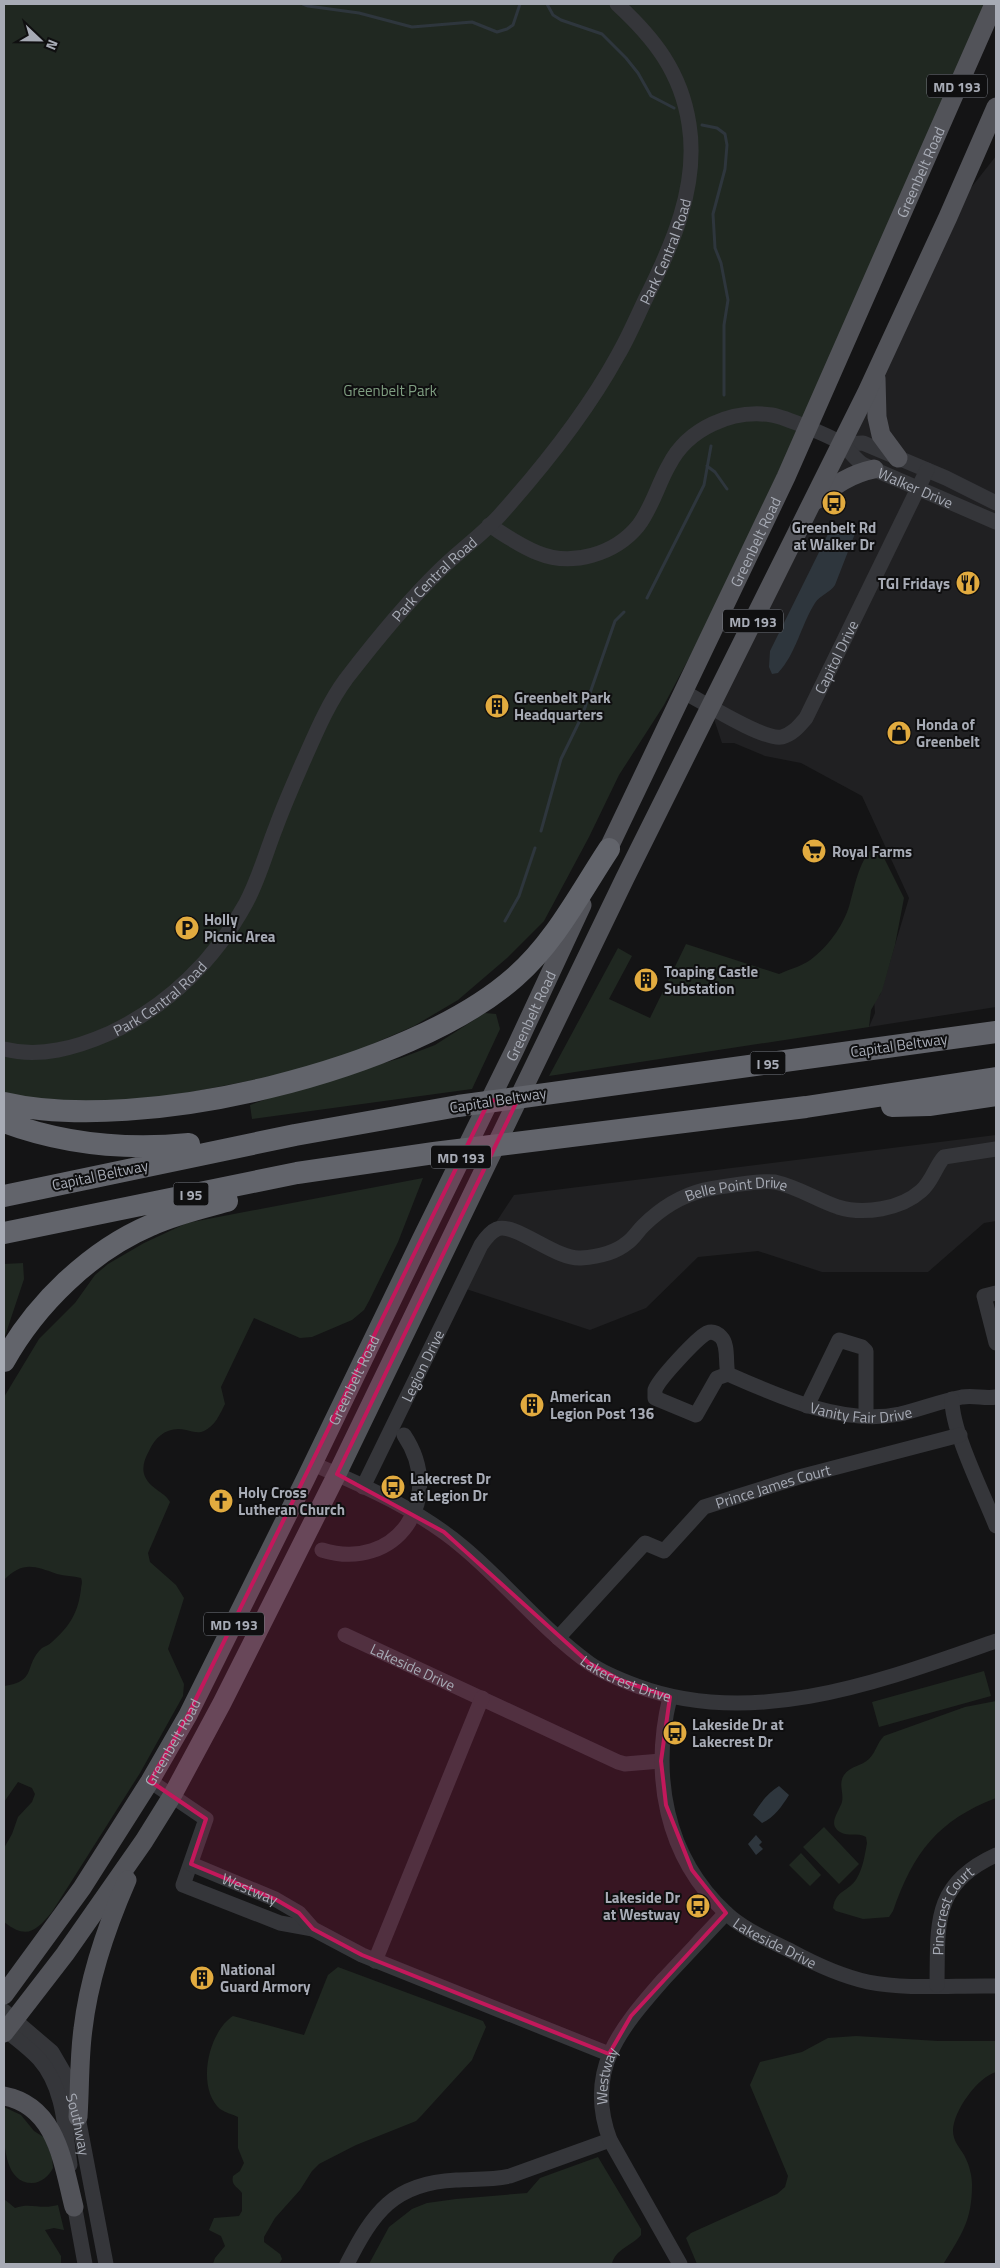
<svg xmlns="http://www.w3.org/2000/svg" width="1000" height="2268" font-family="'Titillium Web',sans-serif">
<rect width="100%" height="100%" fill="#141415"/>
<path fill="#202022" d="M996 156V1007L869 1027 875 1013 874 999 880 995 909 898 862 796 801 763 765 756 734 743H722L710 707 948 217Z
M996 1135V1221L984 1223 928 1272H822L758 1251 698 1257 646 1308 590 1330 460 1287 481 1245 514 1195Z"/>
<path fill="#202821" d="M4 4H989L835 353 696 645 664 705 619 775 589 837 544 921 507 958 458 1000 414 1026 345 1056 290 1073 166 1097 94 1102 4 1096Z
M877 844 904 898 895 945 882 991 871 1010 869 1027 549 1076 618 948 632 956 609 999 650 1018 686 944 779 974C790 969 806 965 814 957 830 944 845 923 850 903 856 882 859 859 877 844Z
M485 1013 496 1014 500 1029 472 1089 252 1119 250 1105 297 1088 401 1058 435 1045Z
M423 1178 398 1242 369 1301 364 1310 352 1320 312 1337 300 1338 254 1318 221 1387 225 1404C220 1414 215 1426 204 1431 198 1434 192 1431 186 1430 168 1426 156 1436 149 1451 145 1458 142 1466 144 1474 149 1489 164 1491 170 1502L148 1553 150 1562 176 1585 184 1598 168 1649 184 1684 183 1696 140 1773 52 1912C36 1931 27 1940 4 1922V1848L12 1834 18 1817 32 1802 35 1794 32 1788 18 1782 4 1802V1686C38 1681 23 1666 42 1648 45 1646 49 1645 52 1642 70 1626 78 1613 81 1589 81 1585 83 1583 81 1578 73 1576 65 1576 57 1574 34 1566 23 1561 4 1580V1397L39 1339 75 1303 95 1275 108 1264 144 1243 187 1223Z
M23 1263 24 1279 4 1339V1264Z
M984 1671 991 1696 879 1727 872 1702Z
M996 1701V1798C938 1820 913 1853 893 1911L889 1917 863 1919 836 1911 833 1908C836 1889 849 1892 857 1878 863 1868 865 1854 867 1843L866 1837C857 1832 848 1837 840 1832 827 1824 839 1812 842 1802 844 1792 838 1784 844 1775 850 1766 862 1766 869 1759 876 1752 877 1743 884 1736L965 1707Z
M824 1827 859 1864 839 1884 803 1847Z
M801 1853 821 1875 810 1886 789 1865Z
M338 1967 483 2021 486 2027 472 2060 422 2115 416 2121 356 2145 319 2164 312 2171 300 2190 275 2218 264 2237V2242L280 2254 282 2259 279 2264H213L215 2258 225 2246 221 2236 209 2230 214 2218 239 2216 242 2211V2193C237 2186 231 2186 233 2176L240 2171 244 2163 238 2148V2117C232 2114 226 2113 220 2109 196 2088 208 2032 233 2016L304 2035 328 1975Z
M856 2036 938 2041H996V2072C978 2077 953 2111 953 2131 953 2141 960 2148 964 2155 969 2164 972 2175 972 2185 972 2220 962 2234 944 2263L697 2264 686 2238 691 2233 777 2194 785 2187 788 2176 750 2085 760 2062 802 2052 828 2038Z
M4 2107 21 2115 34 2131 45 2138 52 2158 53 2168C49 2176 41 2183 32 2183 0 2183 4 2130 4 2107Z
M598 2157 641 2229V2235C632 2246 615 2249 612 2264H369L389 2227 412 2209 427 2203 456 2199 527 2193 540 2178Z
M4 2199 15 2208C31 2202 40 2210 58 2205L64 2230 54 2228 45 2230 61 2256V2264H4Z"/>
<path fill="#2e363d" d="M837 524 851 526 856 531 835 585C830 593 820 595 815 603 801 625 796 654 778 673L772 674 769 667 770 651 830 530Z
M779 1786 789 1795C782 1806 774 1818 762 1823L753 1815C760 1803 767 1794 779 1786Z
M756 1835 762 1842 759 1845 763 1849 756 1855 748 1844Z"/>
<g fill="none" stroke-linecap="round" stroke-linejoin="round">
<path stroke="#2e363d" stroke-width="3" d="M303 4 308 6 359 13 412 27 472 22 497 32 507 29 513 25 520 4
M547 4 553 15 561 20 602 34 626 58 638 73 651 96 674 108
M702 125 717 128 725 134 727 145 725 169 713 214 715 248 721 263 728 300 724 325V395
M707 466 715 472 727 489
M647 598 704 485 711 446
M541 831 561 759 582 716 615 621 624 612
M505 921 519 896 535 848"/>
<g stroke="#35363a" stroke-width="15">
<path d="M842 444 863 443 946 478 996 503"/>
<path id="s1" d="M489 525C505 535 520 546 538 553 572 567 615 554 638 526 652 508 658 484 669 465 688 428 732 409 772 415 784 417 833 437 842 444 850 450 854 459 864 465L996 522"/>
<path id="s2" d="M684 692C703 702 764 741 782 737 793 734 799 726 806 718L927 470"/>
<path id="s3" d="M4 1049C40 1058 76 1048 110 1033 168 1006 215 960 246 903 259 879 266 852 276 827 284 805 293 785 302 764 315 735 327 705 346 679 376 640 405 604 440 570 459 551 482 535 500 515 542 468 588 410 618 355 628 338 636 319 645 300 672 246 699 186 689 124 681 72 654 38 617 4"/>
<path d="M996 1293 984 1296 996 1343"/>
<path id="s4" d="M728 1374 717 1378 696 1415 655 1398C655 1397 655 1390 655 1390 658 1380 697 1338 707 1333 712 1331 717 1333 721 1337 729 1345 725 1363 728 1374 778 1396 843 1426 900 1414 921 1409 941 1401 962 1397 974 1395 985 1399 996 1397"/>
<path d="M952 1399C951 1430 984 1495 996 1526"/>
<path d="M807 1406 839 1340 862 1347 866 1351V1415"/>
<path id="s5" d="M313 1464C365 1486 421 1511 464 1548 507 1584 543 1630 589 1663 603 1673 621 1680 637 1686 755 1730 884 1680 996 1641"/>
<path id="s6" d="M363 1487 481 1245C485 1239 490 1232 497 1229 515 1222 556 1260 581 1258 596 1257 615 1253 627 1243 633 1239 637 1232 643 1226 660 1209 680 1196 704 1190 718 1187 762 1180 775 1182 798 1187 817 1200 838 1207 864 1215 901 1209 921 1191 932 1182 935 1167 944 1157L996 1149"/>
<path d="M322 1550C396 1573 447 1499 404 1435"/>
<path id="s7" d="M345 1635 618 1762 625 1764 661 1761"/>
<path id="s8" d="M558 1638 645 1543 664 1551 704 1507 799 1477 960 1435"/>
<path id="s9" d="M670 1697C651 1775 665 1856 726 1913 744 1930 769 1940 791 1951 815 1964 841 1976 868 1982 908 1990 955 1985 996 1986"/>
<path d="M150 1781 206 1819 183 1885 280 1923 313 1929"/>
<path id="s10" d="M191 1864 275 1899 299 1913 313 1929 362 1955 609 2054"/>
<path d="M375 1961 482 1698"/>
<path id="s11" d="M937 1985C938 1924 932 1884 996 1855"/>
<path id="s12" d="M4 2011 52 2052 66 2076 78 2117 106 2264"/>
<path d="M4 2029C15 2038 29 2048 39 2059 64 2087 65 2129 70 2165"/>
<path d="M73 2198 85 2264"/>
<path d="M347 2264C373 2213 393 2183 456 2180 474 2179 492 2180 510 2176L610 2140"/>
<path id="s13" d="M680 2264 610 2140C584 2071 620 2029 663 1980 684 1958 705 1935 726 1913"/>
</g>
<g stroke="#525359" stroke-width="19">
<path d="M876 378 877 417 881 435 898 458"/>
<path d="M816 500C835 485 850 474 874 469"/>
<path id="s14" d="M602 862 786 477 994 4"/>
<path id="s15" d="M4 1995 82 1888 150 1781 188 1715 306 1478 421 1240 515 1049 582 905"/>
<path d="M4 2033 65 1954 144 1841 172 1796 222 1703 337 1474 625 878 867 392 948 217 996 107"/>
<path d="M4 2096C57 2106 63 2164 74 2207"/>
<path d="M78 2117C80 2087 79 2058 83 2029 89 1977 106 1928 127 1880"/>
</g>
<path stroke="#62646b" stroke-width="22" d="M4 1103C140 1135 410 1070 515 977 555 942 580 893 609 849
M892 1106 929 1105 996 1095
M4 1122C63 1144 127 1150 189 1144
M4 1196 295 1135 458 1106 996 1032
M4 1233 297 1173 434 1153 806 1107 996 1078
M4 1361C36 1304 90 1251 151 1225 175 1214 201 1208 227 1201"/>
</g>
<path fill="#c2185b" fill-opacity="0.2" stroke="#c2185b" stroke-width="4" stroke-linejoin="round" d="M519 1097 337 1474 444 1532 589 1663 620 1680 670 1697 661 1761 666 1805 692 1870 726 1913 631 2016 609 2054 362 1955 313 1929 299 1913 275 1899 191 1864 206 1819 150 1781 188 1715 489 1101Z"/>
<defs>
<symbol id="bus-disc" viewBox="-11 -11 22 22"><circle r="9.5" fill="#e2ab3f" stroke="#0f0f10"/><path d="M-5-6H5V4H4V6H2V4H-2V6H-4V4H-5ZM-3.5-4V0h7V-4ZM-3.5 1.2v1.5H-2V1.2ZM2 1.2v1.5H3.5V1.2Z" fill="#111"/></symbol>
<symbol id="restaurant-disc" viewBox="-11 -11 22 22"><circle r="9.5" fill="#e2ab3f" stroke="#0f0f10"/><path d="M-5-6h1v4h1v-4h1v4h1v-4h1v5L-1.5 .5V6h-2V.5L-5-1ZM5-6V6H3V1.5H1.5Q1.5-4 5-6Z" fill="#111"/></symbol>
<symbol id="building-disc" viewBox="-11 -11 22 22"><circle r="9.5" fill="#e2ab3f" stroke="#0f0f10"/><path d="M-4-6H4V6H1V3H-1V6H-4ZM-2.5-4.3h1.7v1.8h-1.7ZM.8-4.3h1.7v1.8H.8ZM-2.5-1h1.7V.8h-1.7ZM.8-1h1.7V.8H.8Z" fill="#111"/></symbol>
<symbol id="shop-disc" viewBox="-11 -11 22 22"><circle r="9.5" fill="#e2ab3f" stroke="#0f0f10"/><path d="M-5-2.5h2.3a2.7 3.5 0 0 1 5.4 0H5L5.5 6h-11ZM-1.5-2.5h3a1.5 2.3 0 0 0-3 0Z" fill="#111"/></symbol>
<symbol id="supermarket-disc" viewBox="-11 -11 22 22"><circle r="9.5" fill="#e2ab3f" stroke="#0f0f10"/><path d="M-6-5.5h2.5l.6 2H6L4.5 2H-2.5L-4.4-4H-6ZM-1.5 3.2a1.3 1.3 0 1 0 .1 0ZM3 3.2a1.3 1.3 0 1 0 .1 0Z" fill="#111"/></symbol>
<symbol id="parking-disc" viewBox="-11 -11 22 22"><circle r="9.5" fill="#e2ab3f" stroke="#0f0f10"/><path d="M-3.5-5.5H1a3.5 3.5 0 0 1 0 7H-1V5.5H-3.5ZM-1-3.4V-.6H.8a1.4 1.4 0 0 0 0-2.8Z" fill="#111"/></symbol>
<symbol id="church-disc" viewBox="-11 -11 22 22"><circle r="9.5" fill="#e2ab3f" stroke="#0f0f10"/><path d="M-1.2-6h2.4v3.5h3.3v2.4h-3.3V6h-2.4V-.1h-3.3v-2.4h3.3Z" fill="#111"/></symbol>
</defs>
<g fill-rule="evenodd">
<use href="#bus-disc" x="820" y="489" width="28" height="28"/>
<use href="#restaurant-disc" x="954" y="569" width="28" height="28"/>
<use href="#building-disc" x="483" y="692" width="28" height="28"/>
<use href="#shop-disc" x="885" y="719" width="28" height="28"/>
<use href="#supermarket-disc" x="800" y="837" width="28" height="28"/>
<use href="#parking-disc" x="173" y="914" width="28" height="28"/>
<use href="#building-disc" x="632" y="966" width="28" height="28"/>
<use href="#building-disc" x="518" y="1391" width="28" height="28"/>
<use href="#bus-disc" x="379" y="1473" width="28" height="28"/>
<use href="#church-disc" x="207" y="1487" width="28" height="28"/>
<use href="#bus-disc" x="661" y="1719" width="28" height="28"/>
<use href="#bus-disc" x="684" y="1892" width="28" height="28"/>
<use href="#building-disc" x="188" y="1964" width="28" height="28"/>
</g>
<g text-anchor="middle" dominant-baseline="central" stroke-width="4" stroke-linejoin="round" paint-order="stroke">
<g fill="#0f0f10" stroke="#797c84" stroke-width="1">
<rect x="927" y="74.5" width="60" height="23" rx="4"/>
<rect x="723" y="609.5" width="60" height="23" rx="4"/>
<rect x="750.5" y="1051.5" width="35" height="23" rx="4"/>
<rect x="431" y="1145.5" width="60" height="23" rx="4"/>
<rect x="173.5" y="1182.5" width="35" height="23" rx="4"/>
<rect x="204" y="1612.5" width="60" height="23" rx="4"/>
</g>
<g font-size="14" font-weight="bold" fill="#a7abb5">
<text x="957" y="86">MD 193</text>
<text x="753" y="621">MD 193</text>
<text x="768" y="1063">I 95</text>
<text x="461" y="1157">MD 193</text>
<text x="191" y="1194">I 95</text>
<text x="234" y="1624">MD 193</text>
</g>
<g font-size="15" fill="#a7abb5" stroke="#0f0f10">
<text stroke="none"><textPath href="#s14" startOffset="760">Greenbelt Road</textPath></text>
<text stroke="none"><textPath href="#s3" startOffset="1085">Park Central Road</textPath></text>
<text stroke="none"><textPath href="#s1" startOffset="520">Walker Drive</textPath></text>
<text stroke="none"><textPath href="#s14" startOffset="355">Greenbelt Road</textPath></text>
<text stroke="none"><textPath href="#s3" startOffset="680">Park Central Road</textPath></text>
<text stroke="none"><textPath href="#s2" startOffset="208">Capitol Drive</textPath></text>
<text stroke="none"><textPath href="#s3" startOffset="170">Park Central Road</textPath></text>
<text stroke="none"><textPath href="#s15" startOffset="1114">Greenbelt Road</textPath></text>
<text transform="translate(899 1045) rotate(-8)">Capital Beltway</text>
<text transform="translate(498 1100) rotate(-9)">Capital Beltway</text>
<text transform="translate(100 1175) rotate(-12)">Capital Beltway</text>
<text stroke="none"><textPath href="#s6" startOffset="559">Belle Point Drive</textPath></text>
<text stroke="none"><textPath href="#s6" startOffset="135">Legion Drive</textPath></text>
<text stroke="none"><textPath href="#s15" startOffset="709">Greenbelt Road</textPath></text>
<text stroke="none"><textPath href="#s4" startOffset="378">Vanity Fair Drive</textPath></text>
<text stroke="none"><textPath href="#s8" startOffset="281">Prince James Court</textPath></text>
<text stroke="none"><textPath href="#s7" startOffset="75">Lakeside Drive</textPath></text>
<text stroke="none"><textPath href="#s5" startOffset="384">Lakecrest Drive</textPath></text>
<text stroke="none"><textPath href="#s15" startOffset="304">Greenbelt Road</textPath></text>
<text stroke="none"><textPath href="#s10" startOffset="64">Westway</textPath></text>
<text stroke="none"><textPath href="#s11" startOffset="78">Pinecrest Court</textPath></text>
<text stroke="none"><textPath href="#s9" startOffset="292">Lakeside Drive</textPath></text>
<text stroke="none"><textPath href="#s13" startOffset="208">Westway</textPath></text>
<text stroke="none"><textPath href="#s12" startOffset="141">Southway</textPath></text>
</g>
<g font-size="15" fill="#7f9e81" stroke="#0f0f10">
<text x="390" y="390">Greenbelt Park</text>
</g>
<g font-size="15" font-weight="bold" fill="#a7abb5" stroke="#0f0f10" text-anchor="start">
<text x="834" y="527" text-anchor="middle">Greenbelt Rd<tspan x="834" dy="17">at Walker Dr</tspan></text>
<text x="950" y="583" text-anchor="end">TGI Fridays</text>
<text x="514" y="697">Greenbelt Park<tspan x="514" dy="17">Headquarters</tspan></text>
<text x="916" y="724">Honda of<tspan x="916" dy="17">Greenbelt</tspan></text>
<text x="832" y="851">Royal Farms</text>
<text x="204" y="919">Holly<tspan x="204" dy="17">Picnic Area</tspan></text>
<text x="664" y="971">Toaping Castle<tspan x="664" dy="17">Substation</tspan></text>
<text x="550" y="1396">American<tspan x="550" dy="17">Legion Post 136</tspan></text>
<text x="410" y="1478">Lakecrest Dr<tspan x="410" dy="17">at Legion Dr</tspan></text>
<text x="238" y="1492">Holy Cross<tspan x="238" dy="17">Lutheran Church</tspan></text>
<text x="692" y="1724">Lakeside Dr at<tspan x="692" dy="17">Lakecrest Dr</tspan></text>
<text x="680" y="1897" text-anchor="end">Lakeside Dr<tspan x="680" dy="17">at Westway</tspan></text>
<text x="220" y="1969">National<tspan x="220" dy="17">Guard Armory</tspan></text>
</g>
</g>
<rect width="1000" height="2268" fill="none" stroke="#a7abb5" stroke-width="10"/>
<g transform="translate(40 40) rotate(112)" stroke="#0f0f10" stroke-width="4" paint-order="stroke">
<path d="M0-4L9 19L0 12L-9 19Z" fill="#a7abb5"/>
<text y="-8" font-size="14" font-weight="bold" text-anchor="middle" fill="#a7abb5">N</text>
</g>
</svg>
